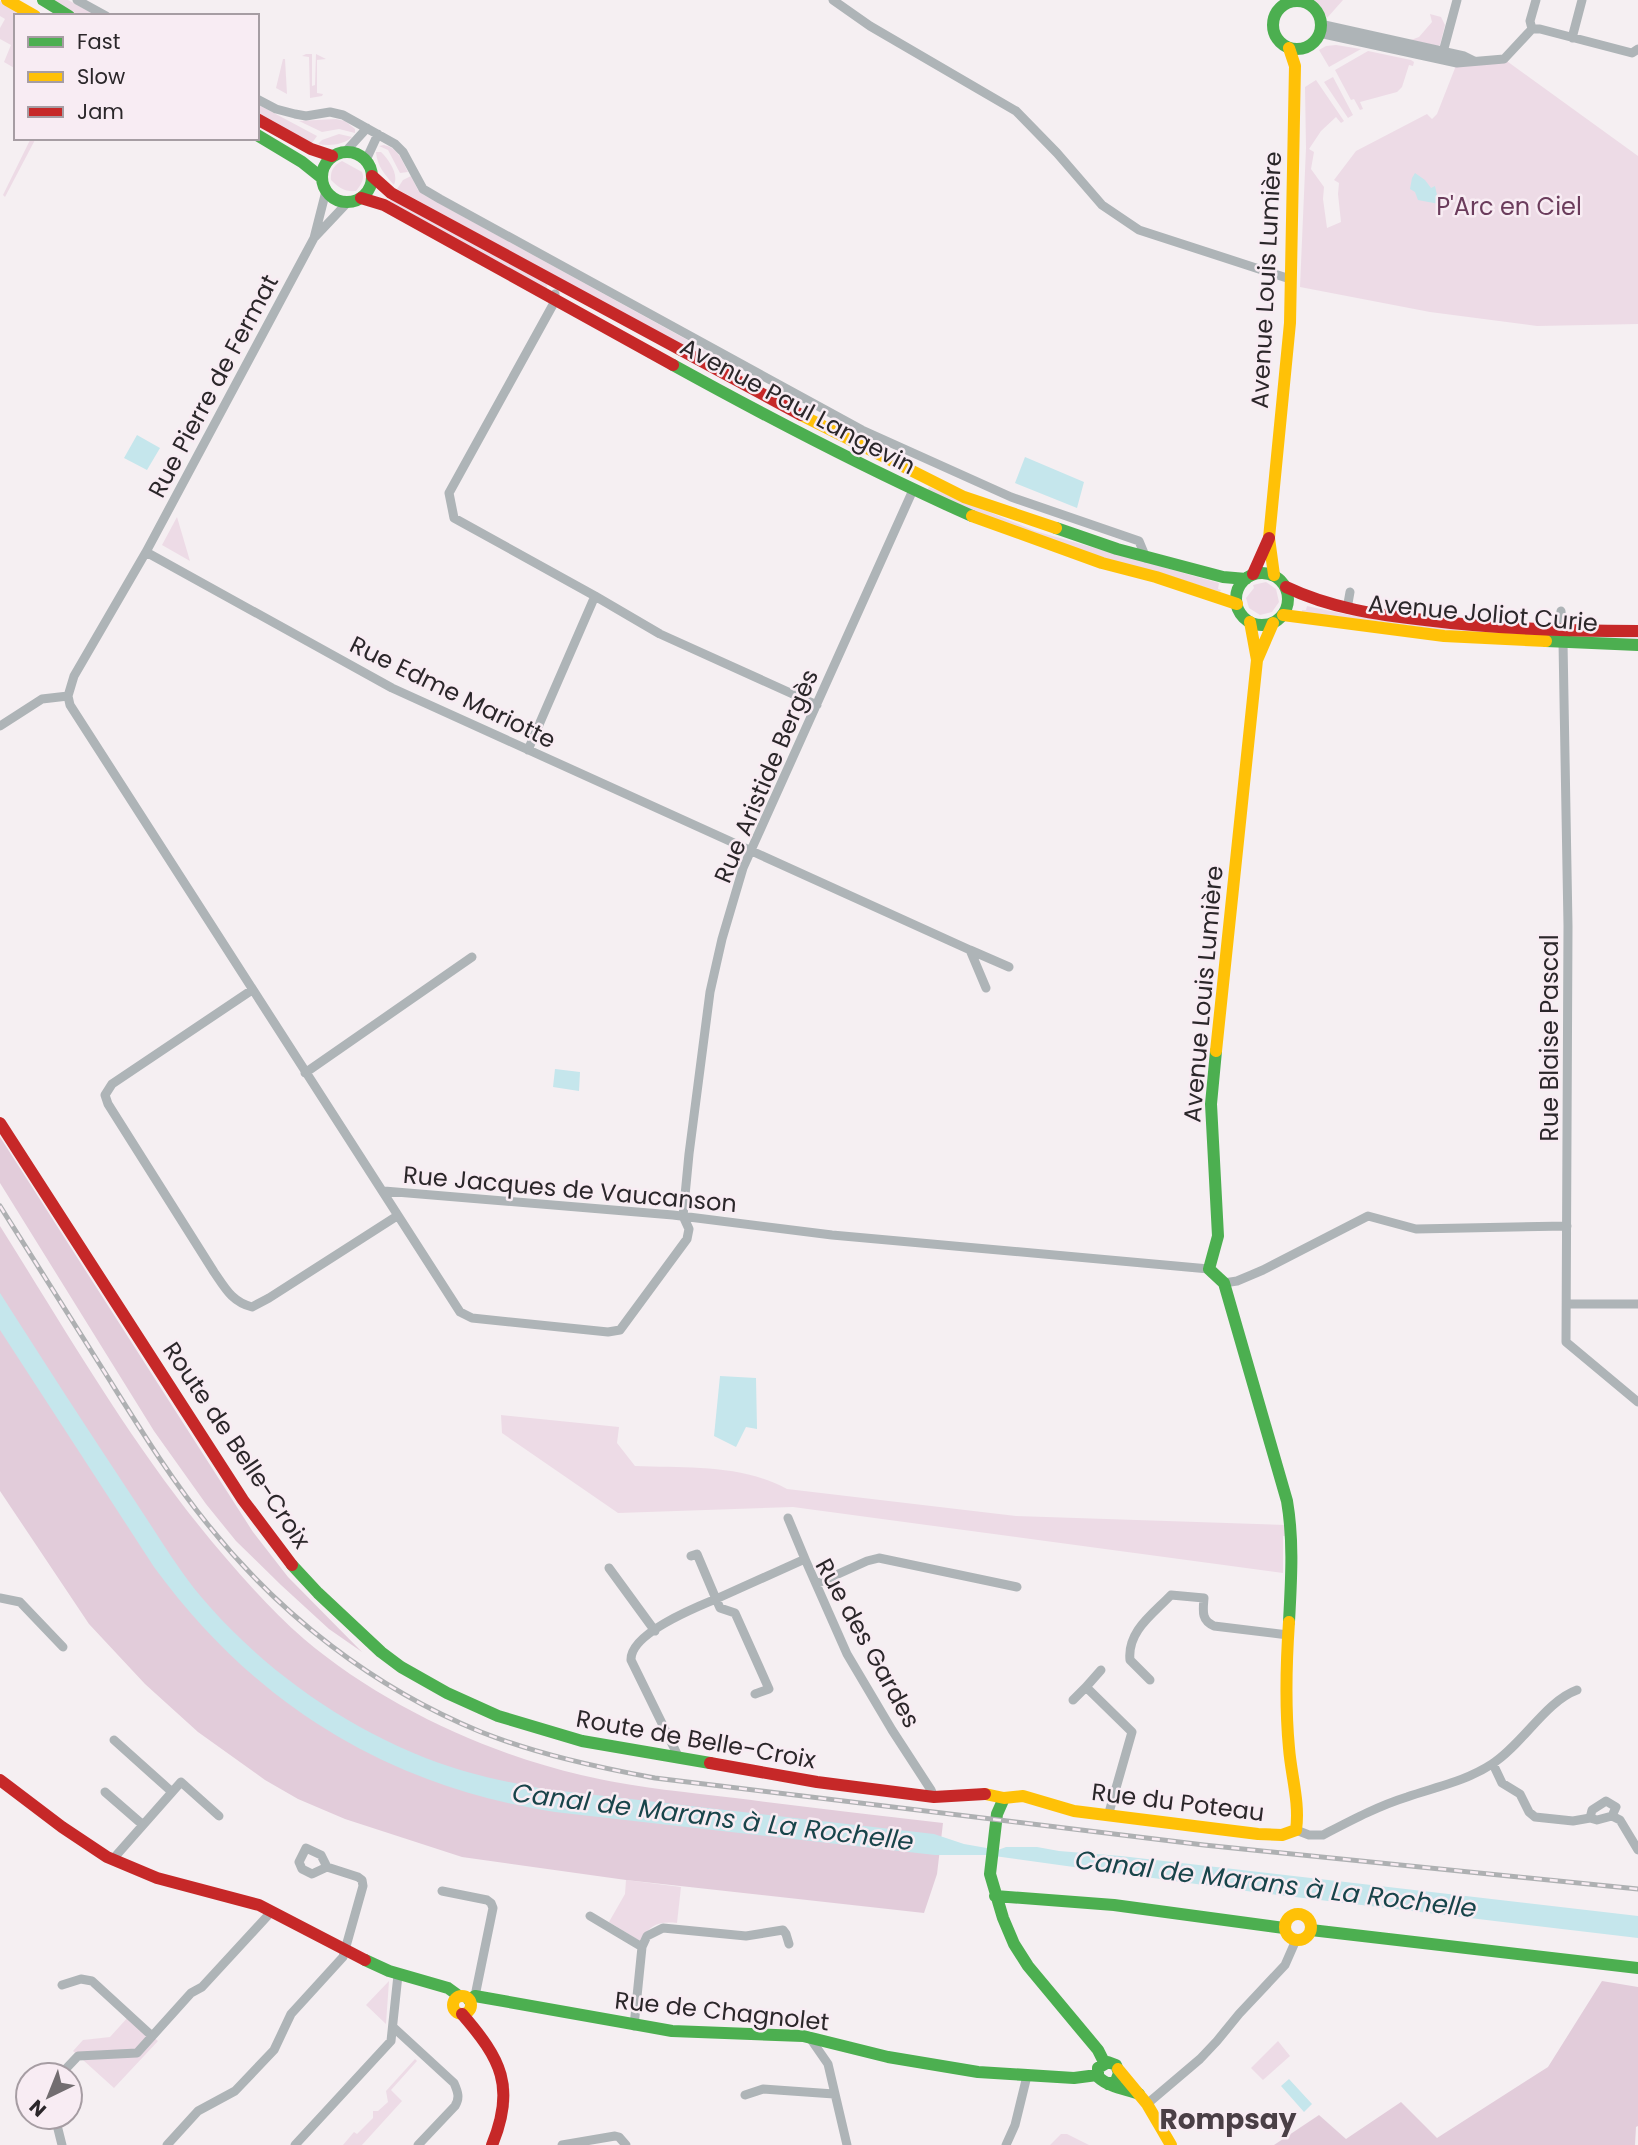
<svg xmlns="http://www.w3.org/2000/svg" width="1638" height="2145" font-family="Poppins,sans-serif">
<rect width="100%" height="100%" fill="#f5eff2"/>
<path fill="#eddbe6" d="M51 0H68L97 16H77Z
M1313 0H1343L1327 18 1321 7Z
M0 1 17 11 15 16 16 69 4 62 11 45 0 39V28L5 19 0 16Z
M1430 14 1441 17 1445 25 1440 45 1438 46 1411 40 1419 37 1432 22Z
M1336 45 1361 49 1329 67 1319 50 1326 46Z
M1368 51 1411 60 1414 62 1413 66 1409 65 1402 87 1397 92 1360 102 1363 109 1360 110 1354 99 1351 100 1335 70Z
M306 54H312V86L315 85 316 54 326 59 317 60V93L323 94 322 96 310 98 309 57 302 56Z
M283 59H285L287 94 276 88Z
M1504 59 1638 156V324L1537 326 1430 312 1300 287 1306 148 1305 87 1316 80 1344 121 1341 123 1336 117 1321 131 1309 149 1314 152 1311 169 1324 187 1323 199 1327 228 1341 222 1338 194 1339 183 1334 180 1356 151 1427 114 1432 119 1437 114 1457 63Z
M1333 77 1353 115 1348 118 1324 82Z
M257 104C277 115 297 125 317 136L312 143 257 114Z
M336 119 345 121 355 129V133L339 129 322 132 299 121Z
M339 134 352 137C344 145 329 146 318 144L322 140Z
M31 138H36L5 197 3 195Z
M384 145C398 148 402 160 408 172L400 173 388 150 379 146Z
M376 152H381C389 160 399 174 394 185 385 175 377 166 376 152Z
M342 161 362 172C365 179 361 185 356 191 345 192 339 188 331 180 330 171 334 165 342 161Z
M411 176 418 190 424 195 742 370 743 374 741 376H736L397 189 403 180Z
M391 198 548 282 546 290 389 201Z
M929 487 1035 531 1219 583 1218 589 1221 590 1220 592 1158 572 1108 562 990 520 927 491Z
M177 517 190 561 162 545Z
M1266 582 1276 589 1279 602 1272 612 1260 615 1249 608 1246 598 1254 588 1253 585Z
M1307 606 1354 616 1638 635V639H1585L1474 634 1302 612V610H1306Z
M501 1415 619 1427 617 1443 635 1466C687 1468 741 1464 787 1489L1016 1516 1286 1525 1287 1536H1283V1573L793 1507 618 1513 502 1433Z
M626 1880 681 1887 677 1923C658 1921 650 1925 640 1941L609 1922 625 1894Z
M389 1981 386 2024 366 2005Z
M129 2016 158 2041 114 2088 73 2051 83 2040 110 2037Z
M1278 2041 1290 2056 1263 2080 1251 2068Z
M415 2059 417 2061 391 2090 402 2101 362 2145H343L354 2132 357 2134 373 2118V2111H378L388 2102 386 2091Z
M1061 2134H1067L1089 2145H1050Z"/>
<path fill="#e2ccda" d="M0 1137 253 1532 288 1577 362 1652 329 1629 281 1585 236 1541 206 1504 154 1431 0 1183Z
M0 1226C71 1339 138 1456 225 1557 250 1586 275 1614 304 1639 381 1704 483 1752 581 1775 631 1787 684 1792 735 1798 804 1807 874 1815 943 1823L937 1874 924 1913 626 1880 462 1857 345 1819 298 1799 265 1780 198 1732 145 1684 89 1624 0 1491Z
M1602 1981 1638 1987V2126L1636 2127 1635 2145H1274L1319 2115 1346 2139 1401 2102 1437 2138 1548 2067Z"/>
<path fill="#c5e6ec" d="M1415 173 1425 180 1431 188 1435 186 1439 204 1418 200 1415 192 1410 189 1412 178Z
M137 435 160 448 147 470 124 458Z
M1025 457 1084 482 1077 508 1015 483Z
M555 1069 580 1072 579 1091 553 1087Z
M0 1293C44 1362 88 1430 133 1498 158 1535 180 1574 210 1607 273 1678 360 1737 451 1767 481 1777 513 1783 544 1789L934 1834 964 1844 998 1850 1006 1847H1037L1059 1851 1121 1856 1638 1916V1938L1261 1893 987 1855H935L555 1812C387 1786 254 1704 154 1567L0 1330Z
M720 1376 756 1378 757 1429 746 1427 736 1447 714 1436Z
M1289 2079 1312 2104 1304 2112 1281 2086Z"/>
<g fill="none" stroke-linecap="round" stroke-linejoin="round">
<path stroke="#aeb4b7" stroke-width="9" d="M77 0 106 16
M833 0 870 26 1016 111 1057 153 1102 205 1139 230 1290 279
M1320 24 1464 56 1474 61
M1532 29 1530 21 1536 0
M1319 33 1457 63 1504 59 1532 29H1540L1632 53 1638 49
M1572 38 1582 0
M1443 52 1457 0
M257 99 276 109 295 114 306 116 330 112 343 115 395 144 403 152 423 189 440 199 862 430 1011 497 1139 541 1146 558
M346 151 367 128
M366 160 378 134
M326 191 314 238 146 552 74 676 68 696 70 705 460 1312 472 1318 608 1332 620 1330 687 1239 689 1229 683 1216
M315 237 348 202
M146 552 392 688 970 950 986 988
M595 596 660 634 817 705
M1347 609 1350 592
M1561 611 1562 631
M1563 642 1568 926 1566 1342 1638 1402
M0 726 42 699 68 696
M528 750 595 596 454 518 449 493 555 301V294
M970 950 1009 967
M252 990 112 1084 105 1095 108 1104 214 1272C225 1288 232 1302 252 1307L269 1298 397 1216
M305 1073 472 957
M384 1191 673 1215 832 1235 1209 1269
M683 1216 689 1154 710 992 722 939 743 868 913 490
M1224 1283 1237 1281 1263 1270 1368 1216 1416 1229 1567 1226
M1567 1304H1638
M788 1518 805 1559
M691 1556 697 1554 716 1599 805 1559 847 1654 892 1730 931 1790 934 1797
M609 1568 655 1631
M816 1584 867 1561 879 1558 1017 1587
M0 1598 20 1602 63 1647
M1101 1670 1086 1687 1132 1732 1108 1816
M1150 1680 1130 1660C1127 1631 1153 1614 1171 1595L1204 1598C1203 1611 1201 1620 1214 1626L1288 1635
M1073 1700 1086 1687
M114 1740 172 1792
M679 1758 631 1660C630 1634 694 1608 716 1599L720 1608 735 1613 769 1689 755 1694
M1493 1764 1502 1783 1520 1794 1529 1812 1535 1817 1573 1821 1590 1818 1597 1820 1612 1816 1620 1820 1638 1850
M105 1792 143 1825
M1590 1818 1592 1810 1606 1801 1616 1807 1612 1816
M1296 1830 1309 1835H1323C1350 1821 1378 1806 1407 1797 1436 1787 1466 1781 1492 1764 1522 1745 1546 1701 1577 1690
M113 1859 181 1782 219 1816
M442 1891 487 1900 491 1903 493 1908 475 1996
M590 1916 642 1947
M62 1985 81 1979 92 1981 152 2036
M634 2026 642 1947 647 1936 663 1928 746 1936 783 1930 786 1934 789 1944
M393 2027 454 2083C458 2092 460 2098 455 2106L418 2145
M810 2038 828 2064 847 2145
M60 2075 78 2056 137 2053 191 1993 202 1987 272 1911
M745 2095 763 2089 834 2094
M1147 2104 1200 2059 1217 2041 1239 2014 1285 1965 1296 1940
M55 2117 62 2145
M167 2145 198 2111 235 2091 274 2050 291 2014 343 1957 363 1886 362 1880 358 1877 327 1867 321 1855 306 1848 299 1862 302 1869 312 1874 327 1867
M295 2145 391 2041 398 1975
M562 2145 615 2136 619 2137 626 2145
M1006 2145 1015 2125 1027 2076"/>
<path stroke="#4caf50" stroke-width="12" d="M43 0 69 16
M1273 25a24 24 0 1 1 48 0a24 24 0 1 1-48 0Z
M257 135 302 162 322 178
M322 177a25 25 0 1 1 50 0a25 25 0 1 1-50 0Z
M673 365C771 419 870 471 972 516
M1056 528 1117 549 1223 577 1246 579
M1236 599a26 26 0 1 1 52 0a26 26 0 1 1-52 0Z
M1546 641 1638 645
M1216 1051 1211 1104 1218 1236 1209 1269 1224 1283 1287 1501C1294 1542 1291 1582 1289 1622
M292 1565 318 1593 381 1652 401 1667 447 1693 498 1716 582 1741 710 1763
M1004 1798 997 1814 990 1874 1003 1918 1014 1944 1028 1966 1098 2050 1104 2062
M995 1896 1114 1905 1284 1928
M1311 1930 1638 1968
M365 1960 389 1971 448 1988 459 1996
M469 2000 475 1996 672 2031 803 2036 888 2057 978 2072 1074 2078 1097 2075
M1108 2084 1116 2081 1119 2073 1116 2065 1108 2062 1098 2068V2077C1109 2087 1125 2089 1139 2094"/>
<path stroke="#ffc107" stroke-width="12" d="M7 0 35 16
M801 415 964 497 1056 528
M972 516 1102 563 1156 577 1237 604
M1274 575 1269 538 1290 323 1295 66 1289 48
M1283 615 1444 636 1546 641
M1257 660 1273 623
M1216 1051 1257 660 1250 622
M985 1794 1004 1798 1023 1796 1074 1811 1258 1834 1282 1835 1296 1830C1300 1803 1291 1775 1289 1748 1285 1706 1286 1665 1289 1622
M1285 1927a13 13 0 1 1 26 0a13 13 0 1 1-26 0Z
M453 2005a9 9 0 1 1 18 0a9 9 0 1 1-18 0Z
M1118 2069 1147 2104 1171 2145"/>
<path stroke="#c62828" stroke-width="12" d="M257 119 311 149 332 156
M372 176 391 193 801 415
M361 198 384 205 673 365
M1253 574 1269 538
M1286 587C1330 608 1377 615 1425 620 1496 629 1567 631 1638 631
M0 1123 243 1500 292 1565
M710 1763 817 1782 934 1797 985 1794
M0 1780 62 1827 107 1857 157 1878 259 1905 365 1960
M462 2014C501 2059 516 2087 492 2145"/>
<defs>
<path id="rail" d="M0 1206C34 1260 68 1314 102 1368 136 1422 169 1477 209 1526 281 1616 374 1688 481 1732 537 1754 596 1767 655 1778L1204 1845 1638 1889"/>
</defs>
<use href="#rail" stroke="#aeb0b2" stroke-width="5"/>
<use href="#rail" stroke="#f8ecf3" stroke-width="2.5" stroke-dasharray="8" stroke-linecap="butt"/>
</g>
<g text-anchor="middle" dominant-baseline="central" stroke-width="5" stroke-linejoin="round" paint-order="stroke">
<g font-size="24" fill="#6b3c5c" stroke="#f8ecf3">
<text x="1509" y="206">P'Arc en Ciel</text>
</g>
<g font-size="24" fill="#2b272a" stroke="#f8ecf3">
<text transform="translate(1266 280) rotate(-87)">Avenue Louis Lumière</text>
<text transform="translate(213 386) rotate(-62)">Rue Pierre de Fermat</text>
<text transform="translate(798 406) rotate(28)">Avenue Paul Langevin</text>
<text transform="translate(1483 613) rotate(5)">Avenue Joliot Curie</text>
<text transform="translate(453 692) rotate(26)">Rue Edme Mariotte</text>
<text transform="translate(766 776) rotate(-67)">Rue Aristide Bergès</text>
<text transform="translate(1203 994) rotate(-85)">Avenue Louis Lumière</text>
<text transform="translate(1549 1038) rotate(-90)">Rue Blaise Pascal</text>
<text transform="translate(570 1189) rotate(5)">Rue Jacques de Vaucanson</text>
<text transform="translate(237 1445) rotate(56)">Route de Belle-Croix</text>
<text transform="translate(868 1643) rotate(61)">Rue des Gardes</text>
<text transform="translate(696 1739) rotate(10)">Route de Belle-Croix</text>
<text transform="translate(1178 1802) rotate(7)">Rue du Poteau</text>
<text transform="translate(722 2011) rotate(6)">Rue de Chagnolet</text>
</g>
<g font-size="26" font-style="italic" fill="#18444a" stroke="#f8ecf3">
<text transform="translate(713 1817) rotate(7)">Canal de Marans à La Rochelle</text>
<text transform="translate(1276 1884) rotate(7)">Canal de Marans à La Rochelle</text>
</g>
<g font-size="28" font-weight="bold" fill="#4a3f46" stroke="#f8ecf3">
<text x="1228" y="2119">Rompsay</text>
</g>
</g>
<rect x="14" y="14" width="245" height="126" fill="#f8ecf3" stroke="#a69da3" stroke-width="2"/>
<rect x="28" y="37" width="35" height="10" fill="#4caf50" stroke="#a69da3" stroke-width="2"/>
<text x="77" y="49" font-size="21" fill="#2b272a">Fast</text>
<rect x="28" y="72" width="35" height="10" fill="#ffc107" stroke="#a69da3" stroke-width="2"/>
<text x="77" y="84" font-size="21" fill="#2b272a">Slow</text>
<rect x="28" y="107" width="35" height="10" fill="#c62828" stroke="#a69da3" stroke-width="2"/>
<text x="77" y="119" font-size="21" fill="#2b272a">Jam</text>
<g transform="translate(49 2096) rotate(223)"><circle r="33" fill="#f8ecf3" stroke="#a69da3" stroke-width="2"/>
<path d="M0-5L12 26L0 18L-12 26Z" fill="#726d70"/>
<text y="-10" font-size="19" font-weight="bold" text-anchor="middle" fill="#2b272a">N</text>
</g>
</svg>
